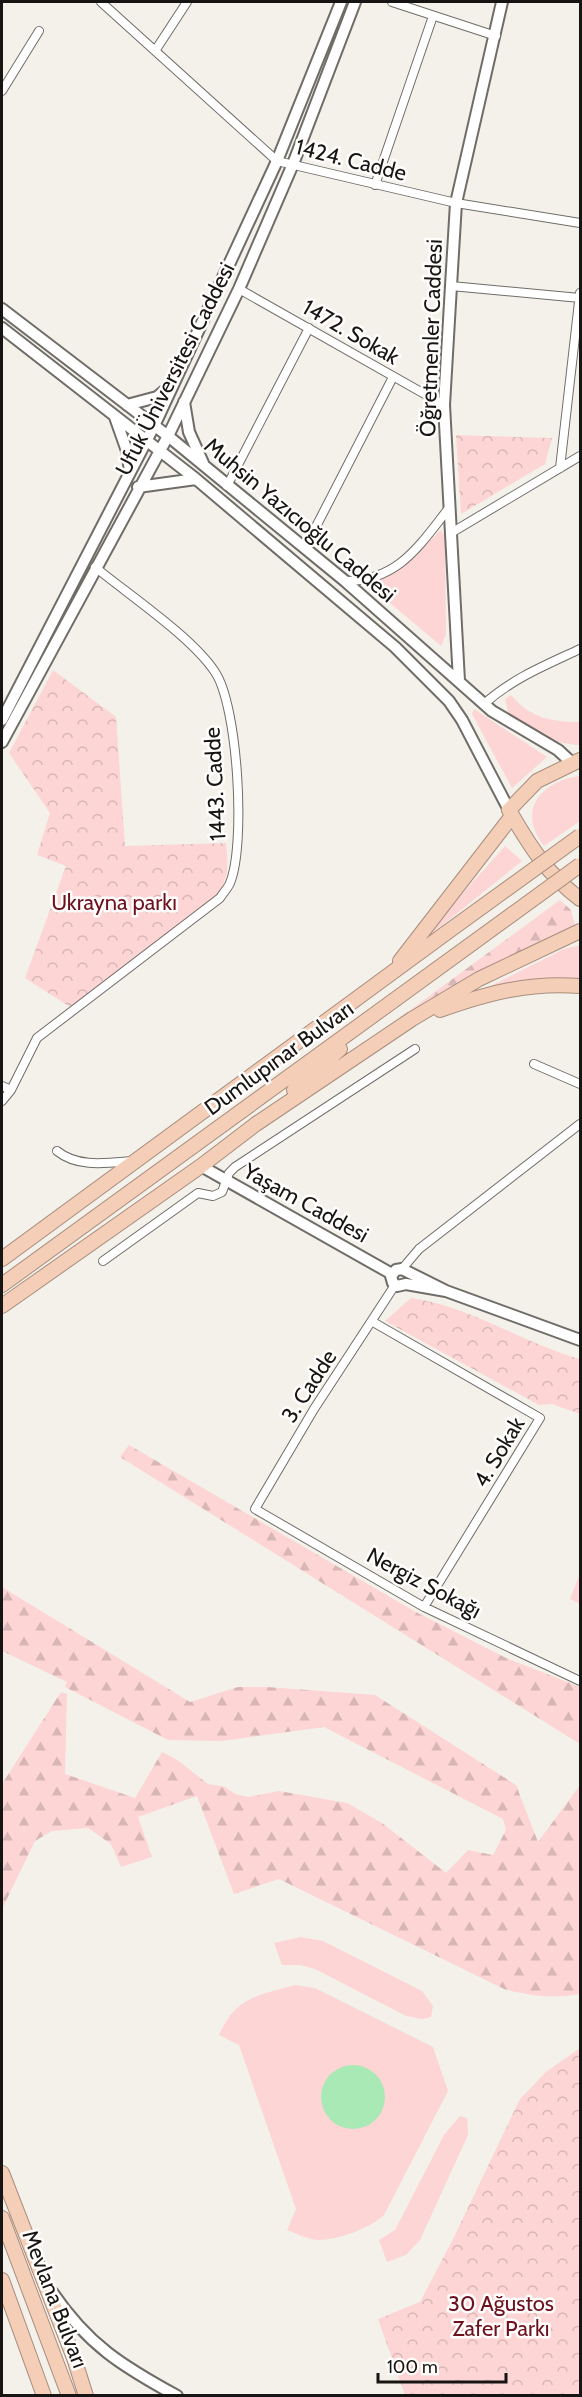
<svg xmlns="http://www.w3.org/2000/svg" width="582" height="2397" font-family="Cabin,sans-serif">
<defs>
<pattern id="forest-firs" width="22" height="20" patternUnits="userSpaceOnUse" patternTransform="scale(1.5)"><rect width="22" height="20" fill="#fcd5d4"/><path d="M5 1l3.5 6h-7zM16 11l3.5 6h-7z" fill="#d7b6b5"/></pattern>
<pattern id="park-crowns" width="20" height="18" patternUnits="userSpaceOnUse" patternTransform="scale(1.5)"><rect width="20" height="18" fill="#fcd5d4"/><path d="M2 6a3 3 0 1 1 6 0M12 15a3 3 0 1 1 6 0" fill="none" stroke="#d7b6b5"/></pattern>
</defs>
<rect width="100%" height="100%" fill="#f4f1eb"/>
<path fill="#fcd5d4" d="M441 530 445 536 446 635 441 646 370 586 400 568Z
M511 695C530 718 552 722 580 722V745C552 744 532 731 509 716L505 699Z
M474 709 547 757 512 788 472 714Z
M580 776V821L544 846C516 810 541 781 580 776Z
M505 846 522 861 415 947Z
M580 945V981L479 992 564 949Z
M580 1573V1604L570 1599Z
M301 1937 323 1941 422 1991 433 2006 431 2017 422 2019 406 2016 315 1969 300 1965H282L274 1943Z
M296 1985 315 1988 433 2047 448 2091 384 2215C370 2228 339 2240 318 2240 308 2239 297 2234 287 2230L296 2209 239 2045 219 2035C236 1997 258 1995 296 1985Z
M460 2116 467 2118 468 2135 420 2240 406 2255 387 2262 379 2240 395 2230 444 2135Z"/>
<path fill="url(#forest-firs)" d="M560 900 571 910 575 925 398 1019Z
M129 1445 414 1611 506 1658 580 1687V1744L120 1457Z
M2 1587 190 1702 238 1687H267L375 1695 516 1785 538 1842 580 1785V1994C553 1999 531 1996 504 1989L279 1879 234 1894 197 1796 138 1817 152 1857 121 1867 111 1844 88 1828 52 1831 35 1841 2 1909V1784L61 1692 67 1694 65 1774 135 1798 162 1752 176 1759 208 1784 225 1787 235 1794 249 1797 279 1791 347 1803 382 1823 446 1873 468 1850 493 1855 506 1830 503 1819 324 1727 222 1741 168 1740 65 1687 67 1682 2 1651Z"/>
<path fill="url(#park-crowns)" d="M456 435 552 438 545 464 461 514Z
M53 670 116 717 125 846 226 843C228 864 230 880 215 897L70 1007 25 978 66 866 37 855 50 813 9 753Z
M411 1298C471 1306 522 1343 580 1359V1414L552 1404 539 1405 385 1321Z
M580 2048V2395H405L378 2319 420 2302 453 2239 520 2099 546 2072Z"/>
<path fill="#a9e9b5" d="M321 2097a32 32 0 1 1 64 0a32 32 0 1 1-64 0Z"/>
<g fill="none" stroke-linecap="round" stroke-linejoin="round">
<defs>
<path id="street" d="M101 2 277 161 456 203 580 223
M392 2 496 36
M155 51 187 2
M2 91 39 31
M375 185 433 16
M451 286 580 298
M239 289 444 405
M560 468 580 293
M227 486 309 328
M451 533 580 456
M305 548 393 377
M345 581C398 581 419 546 449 508
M484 704C513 678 546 665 580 649
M534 1064 580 1084
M2 1086 11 1090
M2 1101 11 1090 37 1038 220 898C223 893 228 888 230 883 246 845 238 706 215 672 192 637 129 595 95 567
M57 1151C78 1168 107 1163 133 1161
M103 1261 198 1193 213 1196 222 1192 229 1173 235 1167 415 1049
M402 1269 419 1249 580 1124
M395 1285 314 1409 255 1509 424 1607 580 1681
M373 1322 540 1418 424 1607"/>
<path id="secondary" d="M2 309 168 436 345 581 492 711 558 750 572 763
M2 328 196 479 395 647 449 701 462 720 509 810
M184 402 189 432 203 463
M127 405 157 397 170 386
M115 417 127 451 130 471
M138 487 196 479
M459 681 444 405 451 286 456 203 502 2
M2 720 154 426 277 161 341 2
M2 742 168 436 239 289 293 164 355 2
M201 1166 392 1274
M446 1291 406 1284 397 1286 393 1283 391 1276 396 1270 402 1269 446 1291 580 1340
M52 2292C88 2345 122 2366 177 2396"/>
<path id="highway" d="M580 760 537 781 509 810C529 845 548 875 580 899
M400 961 512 816
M440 1010C488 993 529 982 580 986
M294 1090 340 1049
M2 1259 446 933
M2 1285 393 1001
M2 1306 201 1166 256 1124 412 1019 479 979 580 931
M2 2173 74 2358 86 2396
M2 2218 69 2396
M2 2280 44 2396"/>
</defs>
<use href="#street" stroke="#706d68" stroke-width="10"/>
<use href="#secondary" stroke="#706d68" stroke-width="14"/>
<use href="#highway" stroke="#a78d7e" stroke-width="16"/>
<use href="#street" stroke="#fff" stroke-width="8"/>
<use href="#secondary" stroke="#fff" stroke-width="10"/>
<use href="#highway" stroke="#f5ceb7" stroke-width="14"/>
<defs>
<path id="highway-bridge" d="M446 933 580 836
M393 1001 580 865"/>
</defs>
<use href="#highway-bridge" stroke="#a78d7e" stroke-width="16" stroke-linecap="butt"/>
<use href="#highway-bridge" stroke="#f5ceb7" stroke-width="14"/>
</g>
<g text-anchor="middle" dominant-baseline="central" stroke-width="5" stroke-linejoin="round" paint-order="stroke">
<g font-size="22" fill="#161513" stroke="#fffefd">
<text transform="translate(351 160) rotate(14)">1424. Cadde</text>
<text transform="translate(351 332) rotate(30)">1472. Sokak</text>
<text transform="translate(431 338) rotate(-88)">Öğretmenler Caddesi</text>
<text transform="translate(175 369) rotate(-63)">Ufuk Üniversitesi Caddesi</text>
<text transform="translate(300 520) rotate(40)">Muhsin Yazıcıoğlu Caddesi</text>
<text transform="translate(215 784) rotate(-93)">1443. Cadde</text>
<text transform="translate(279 1058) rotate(-36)">Dumlupınar Bulvarı</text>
<text transform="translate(306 1203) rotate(29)">Yaşam Caddesi</text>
<text transform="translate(309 1386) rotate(-57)">3. Cadde</text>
<text transform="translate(499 1452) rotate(-59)">4. Sokak</text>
<text transform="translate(424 1583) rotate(28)">Nergiz Sokağı</text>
<text transform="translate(55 2299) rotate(69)">Mevlana Bulvarı</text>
</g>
<g font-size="22" fill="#6e111e" stroke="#fffefd">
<text x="114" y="902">Ukrayna parkı</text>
<text x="501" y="2303">30 Ağustos<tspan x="501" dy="25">Zafer Parkı</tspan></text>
</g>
</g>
<rect width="582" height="2397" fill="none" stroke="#161513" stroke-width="6"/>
<path d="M378 2373v9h128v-9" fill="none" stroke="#161513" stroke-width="3"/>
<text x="387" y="2373" font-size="18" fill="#161513" stroke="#fffefd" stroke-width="4.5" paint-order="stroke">100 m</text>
</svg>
